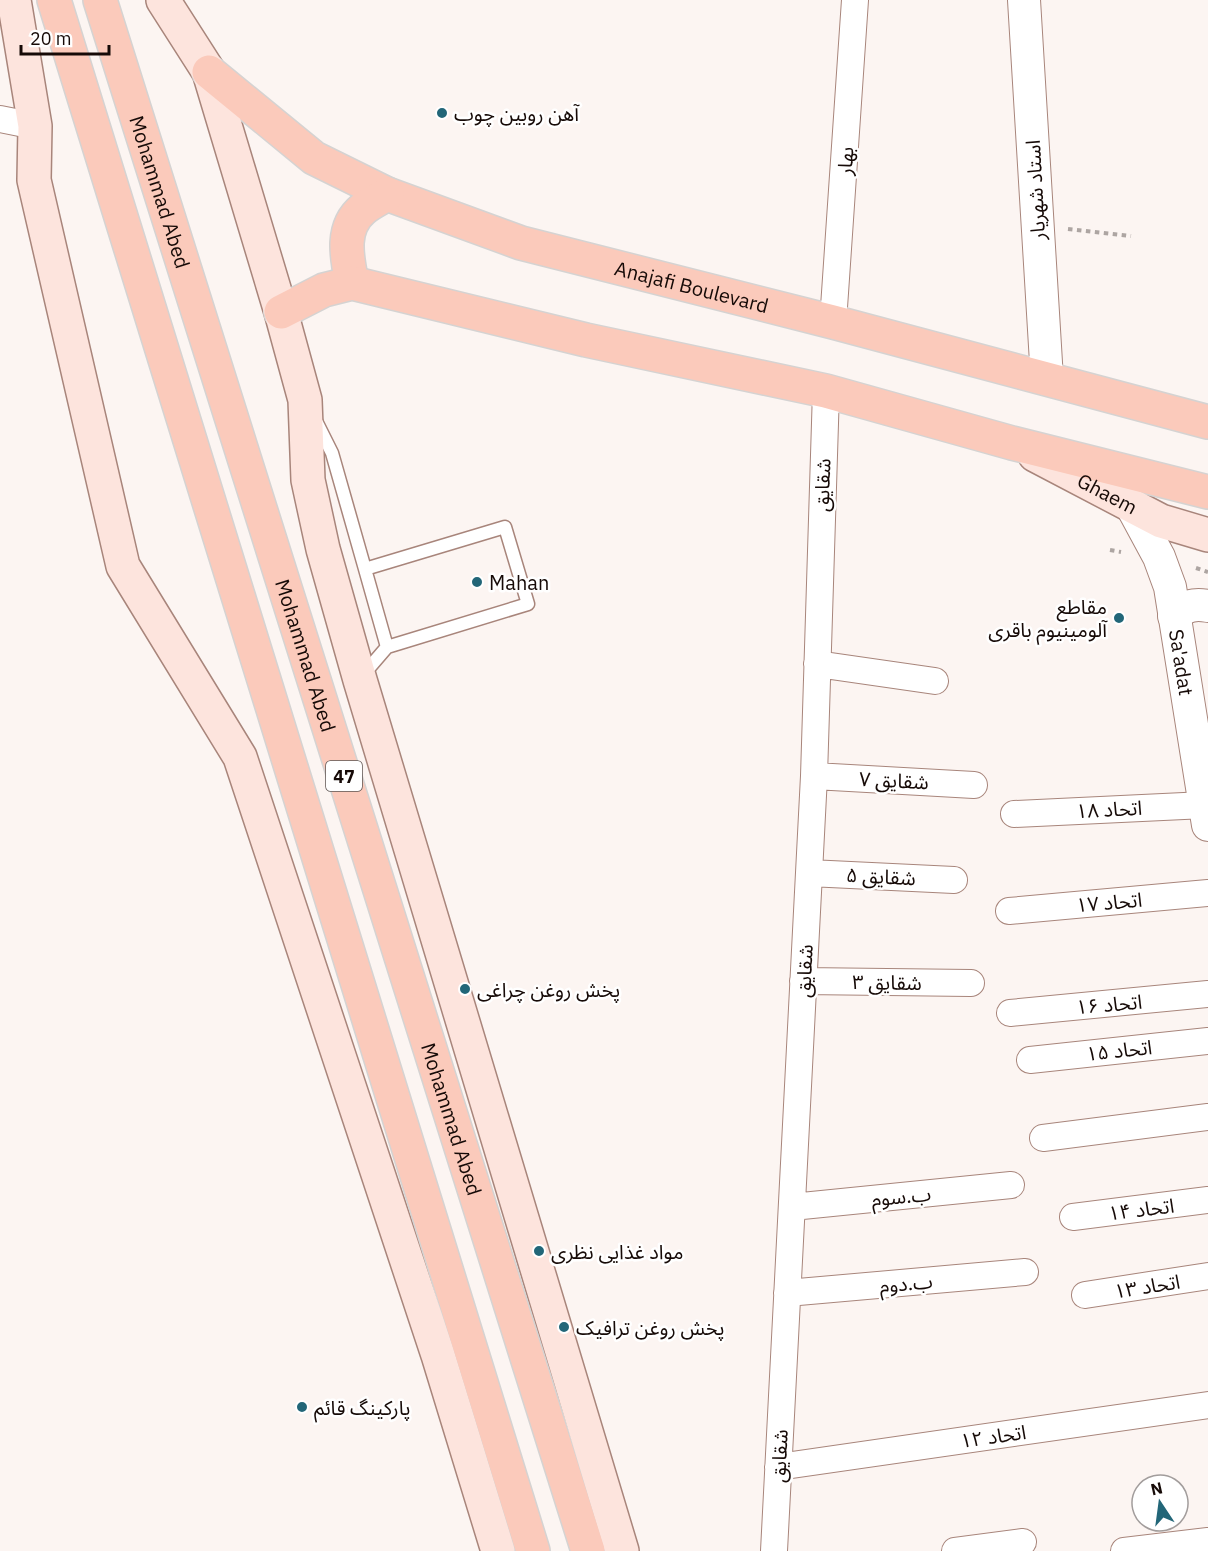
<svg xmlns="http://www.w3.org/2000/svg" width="1208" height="1551" font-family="'IBM Plex Sans','Noto Sans Arabic',sans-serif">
<rect width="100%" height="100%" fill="#fcf5f2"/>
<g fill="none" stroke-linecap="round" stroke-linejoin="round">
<defs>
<path id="service" d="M315 419 332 453 365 569 505 527 528 604 387 647 362 676
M365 569 387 647"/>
<path id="minor" d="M0 119 35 126
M833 322 855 0
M817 664 935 681
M814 776 974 785
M1014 814 1205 805
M809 873 954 880
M1009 911 1208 893
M803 981 971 983
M1010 1013 1208 994
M1030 1060 1208 1041
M1043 1138 1208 1117
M792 1207 1011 1185
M1073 1217 1208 1200
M787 1293 1025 1272
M1085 1295 1208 1276
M778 1467 1208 1405
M774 1551 814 776 826 391
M955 1551 1023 1542
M1124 1551 1208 1541"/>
<g id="tertiary">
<path d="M1024 0 1047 379"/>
<path id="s1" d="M1132 507 1159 557 1170 587 1208 825"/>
<path d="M1174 616C1185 606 1194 603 1208 606"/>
</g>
<g id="secondary">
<path d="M14 0 35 126 34 180 123 566 240 757 438 1355 498 1551"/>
<path d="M163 0 209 72 281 312 305 400 308 480 323 549 360 680 622 1551"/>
<path id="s2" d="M1035 455 1161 521 1208 535"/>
</g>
<g id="primary">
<path d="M54 0 533 1551"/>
<path id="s3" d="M100 0 588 1551"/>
<path id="s4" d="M209 72 314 158 387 194 521 243 833 322 1208 422"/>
<path d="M352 283C347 258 340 228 363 209 370 203 379 199 387 194"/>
<path d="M281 312 324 290 352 283 586 340 826 391 1012 443 1208 492"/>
</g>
</defs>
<use href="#service" stroke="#a8857b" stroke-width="15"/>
<use href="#minor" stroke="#a8857b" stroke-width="28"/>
<use href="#tertiary" stroke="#a8857b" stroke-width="34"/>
<use href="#secondary" stroke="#a8857b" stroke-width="36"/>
<use href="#primary" stroke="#d5d3d2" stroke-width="36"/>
<path stroke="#ada5a2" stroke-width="4" stroke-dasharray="4.5 4.5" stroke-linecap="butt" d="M1068 229 1131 236
M1110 550 1121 552
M1196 568 1208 572"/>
<use href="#service" stroke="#fff" stroke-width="12"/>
<use href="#minor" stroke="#fff" stroke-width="26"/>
<use href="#tertiary" stroke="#fff" stroke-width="32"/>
<use href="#secondary" stroke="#fde4dd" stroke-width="33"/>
<use href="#primary" stroke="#fbcabb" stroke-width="33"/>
</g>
<g fill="#226678" stroke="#fff" stroke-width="2">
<circle cx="442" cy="113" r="6"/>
<circle cx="477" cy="582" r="6"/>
<circle cx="1119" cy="618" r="6"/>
<circle cx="465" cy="989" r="6"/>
<circle cx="539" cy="1251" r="6"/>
<circle cx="564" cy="1327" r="6"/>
<circle cx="302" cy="1407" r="6"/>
</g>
<g text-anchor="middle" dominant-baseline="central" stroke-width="5" stroke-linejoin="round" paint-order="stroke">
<rect fill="#fff" stroke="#5c5451" stroke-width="1.5" x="326" y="761" width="36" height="30" rx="4.5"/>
<g font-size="18" font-weight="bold" fill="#160a07">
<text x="344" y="776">47</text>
</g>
<g font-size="20" fill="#160a07" stroke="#fff" text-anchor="start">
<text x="454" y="113">آهن روبین چوب</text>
<text x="489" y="582">Mahan</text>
<text x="1107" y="606" text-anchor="end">مقاطع<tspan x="1107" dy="23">آلومینیوم باقری</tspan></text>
<text x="477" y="989">پخش روغن چراغی</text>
<text x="551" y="1251">مواد غذایی نظری</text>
<text x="576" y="1327">پخش روغن ترافیک</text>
<text x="314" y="1407">پارکینگ قائم</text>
</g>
<g font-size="20" fill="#160a07" stroke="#fff">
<text transform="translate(845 161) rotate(-86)">بهار</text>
<text transform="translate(1035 190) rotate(-93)">استاد شهریار</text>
<text stroke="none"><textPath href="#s3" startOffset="201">Mohammad Abed</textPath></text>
<text stroke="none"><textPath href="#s4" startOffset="536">Anajafi Boulevard</textPath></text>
<text transform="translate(822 485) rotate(-88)">شقایق</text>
<text stroke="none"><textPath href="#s2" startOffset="82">Ghaem</textPath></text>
<text stroke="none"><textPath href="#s3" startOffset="687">Mohammad Abed</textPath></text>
<text stroke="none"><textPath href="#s1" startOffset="165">Sa'adat</textPath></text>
<text transform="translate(894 780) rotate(3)">شقایق ۷</text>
<text transform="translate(1109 809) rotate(-3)">اتحاد ۱۸</text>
<text transform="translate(881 876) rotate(3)">شقایق ۵</text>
<text transform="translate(1109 902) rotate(-5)">اتحاد ۱۷</text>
<text transform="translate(804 971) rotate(-87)">شقایق</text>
<text transform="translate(887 982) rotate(1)">شقایق ۳</text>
<text transform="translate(1109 1004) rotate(-5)">اتحاد ۱۶</text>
<text transform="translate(1119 1050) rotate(-6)">اتحاد ۱۵</text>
<text stroke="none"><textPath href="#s3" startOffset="1173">Mohammad Abed</textPath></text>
<text transform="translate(901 1196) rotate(-6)">ب.سوم</text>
<text transform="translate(1141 1209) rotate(-7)">اتحاد ۱۴</text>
<text transform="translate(906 1283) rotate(-5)">ب.دوم</text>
<text transform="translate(1147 1286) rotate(-9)">اتحاد ۱۳</text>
<text transform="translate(993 1436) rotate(-8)">اتحاد ۱۲</text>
<text transform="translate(779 1456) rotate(-87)">شقایق</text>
</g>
</g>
<g transform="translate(1160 1503) rotate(347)"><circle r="28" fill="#ffffff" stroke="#a29d9c" stroke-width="1.5"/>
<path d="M0-4.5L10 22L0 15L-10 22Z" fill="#226678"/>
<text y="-9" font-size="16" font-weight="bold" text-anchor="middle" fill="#160a07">N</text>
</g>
<path d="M21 45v9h88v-9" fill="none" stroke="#160a07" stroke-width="3"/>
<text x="30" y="45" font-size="18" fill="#160a07" stroke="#ffffff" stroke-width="4.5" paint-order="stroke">20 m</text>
</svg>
